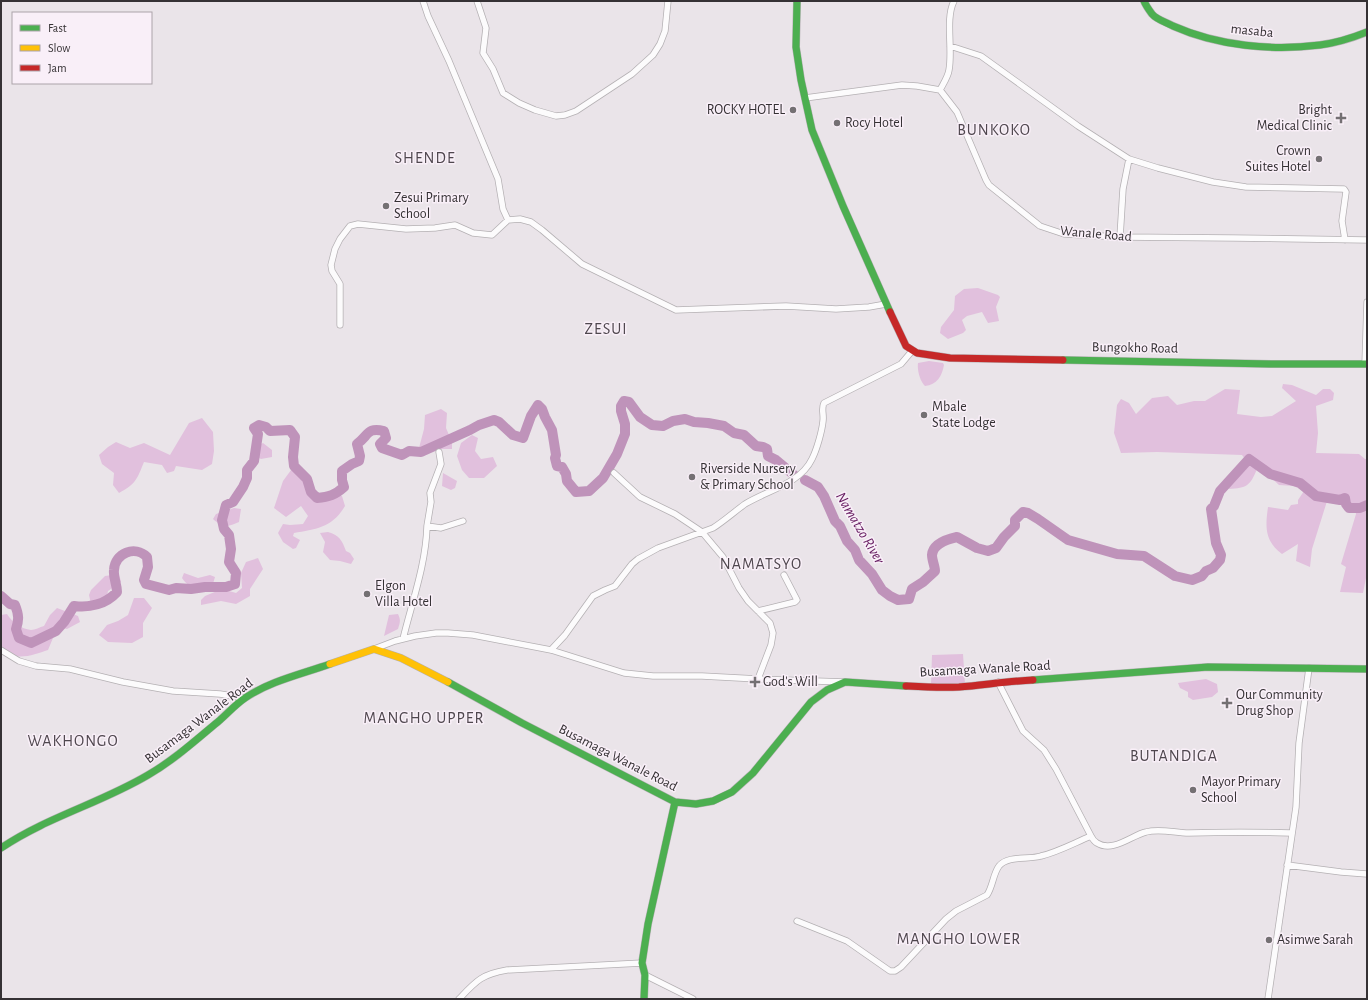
<svg xmlns="http://www.w3.org/2000/svg" width="1368" height="1000" font-family="'Alegreya Sans',sans-serif">
<rect width="100%" height="100%" fill="#eae4e9"/>
<path fill="#e1c0dd" d="M978 288 998 295 1000 297 996 307 999 321 988 323 982 312 967 316 962 320 966 330 963 333 948 339 940 333 941 327 954 310 955 296 964 289Z
M929 361 943 363 944 365C942 376 937 385 925 386 920 381 917 370 918 363Z
M1283 384 1292 385 1316 395 1323 389H1330L1334 393 1333 400 1316 406 1318 433 1316 453 1359 454 1365 459H1367V573L1363 593 1340 592 1346 567 1341 564 1356 514 1355 508H1349L1344 501 1328 498 1312 549 1310 567 1296 561 1298 544 1282 554C1265 541 1265 528 1268 507L1288 510 1291 505 1298 504V500L1304 491 1294 486 1279 485 1268 475 1257 469C1250 486 1247 488 1229 489L1230 474 1245 459 1242 455 1157 452 1121 453 1114 433 1117 405 1121 399 1129 403 1136 414 1152 398 1168 396 1177 405 1194 401H1205L1225 389 1240 390 1237 414 1261 417 1272 416 1296 401 1282 388Z
M441 409 447 413 446 428 452 442V449H439L426 453 419 448 424 429 425 415Z
M202 418 213 432 214 451 212 464 202 470 176 466 174 471 167 473 162 465 144 462C137 479 136 484 119 493L113 485 114 473 102 464 99 455 108 447 116 442 130 448 144 443 170 455 189 423Z
M472 435 478 438 475 451 481 459 493 457 497 466 484 478H469L462 470 457 456 461 443Z
M263 443 272 450V457L261 459 257 457V446Z
M294 466 307 479 311 492 317 498H327L336 494 342 496 345 506C332 528 316 529 294 533L293 536 300 540 296 548 293 549 283 542 278 533 283 524 290 525 303 524 308 516 301 506 286 517 274 508 283 481Z
M443 473 457 481 455 488 451 490 442 486Z
M234 508 241 509 239 522C228 527 223 528 213 519L216 514Z
M328 532C339 535 342 540 346 551L350 553 354 559 351 564 340 561 330 560 323 552 325 542 320 533Z
M258 558 263 569 250 589V596L236 604 221 601 201 605V600L205 596 222 589 236 593 242 588 241 573 246 562Z
M184 573 198 578 210 575 215 577 212 587C199 588 190 590 182 578Z
M119 574 121 582 108 591 106 601 91 604 89 595 91 590 105 576Z
M134 598H144L152 608 143 623V637L132 643 108 642 99 635 107 625 118 621 128 615Z
M57 608 78 616 80 622 67 629 55 626 53 638 48 650C36 654 21 660 9 654 6 652 3 649 1 647V615L7 614C12 622 21 629 31 630 35 630 40 627 44 626L50 615Z
M398 614C401 620 400 623 398 629L384 636 389 615Z
M963 654 965 684H931L932 655Z
M1206 679 1217 684 1218 692 1212 697 1193 700 1188 697V692L1180 688 1178 683Z"/>
<g fill="none" stroke-linecap="round" stroke-linejoin="round">
<path stroke="#bf93ba" stroke-width="10" d="M805 480 818 487 824 496 835 521 840 526 847 541 855 550 859 560 872 574 882 590 890 596 898 600 909 599 912 589 923 582 935 571C935 567 932 560 932 555 933 543 948 539 957 537L977 548 988 551 996 548 1004 537 1015 526V520L1023 512 1028 513 1038 519 1068 540 1117 554 1144 556 1175 576 1192 580 1202 576 1206 571 1213 568 1220 560 1221 555 1216 543 1211 509 1214 506 1220 491 1249 459 1270 474 1300 483 1316 496 1340 500 1345 498 1346 504 1349 508H1360L1367 505
M1 596 10 604 15 605C19 615 19 620 16 629L19 638 31 643 56 631 64 622 74 606C90 608 106 604 117 592 117 584 113 578 114 570 115 553 135 545 147 557L148 567 144 580 146 584 169 590 176 588 191 589 205 587H226L235 584 236 573 229 562 231 549 229 535 224 529 222 520 226 505 233 502 243 487 247 478V470L254 461 258 434 254 428 259 425 266 427 270 431 290 430 295 437 293 457 294 466 307 479 311 492 317 498C329 497 335 495 344 487L342 480V471L352 464 359 461 360 456 357 444C369 435 367 427 384 431L386 438 380 444 382 448 402 455 409 451 421 452 470 430 479 425 494 420 499 422 513 435 523 438 531 416 538 405 542 409 545 417 552 430 556 455 555 458 557 466 562 467 566 474 567 481 576 492 589 491 603 478 617 454 625 434V424L621 411V406L624 401 629 402 640 417 652 425 663 426 673 421 685 419 694 422 708 423 724 426 734 433 744 435 756 446 763 447 767 449 768 456 776 460 794 475"/>
<defs>
<path id="street" d="M423 1 428 16 449 61 498 179 503 209 508 220
M477 1 486 28 483 53 493 69 503 93 519 103 535 110 556 116 565 115 576 111 632 74 653 55 660 44 665 31 668 1
M950 46 981 56 1078 126 1129 159 1158 168 1213 182 1246 187 1344 189 1346 192 1342 221 1345 240
M940 90C943 84 948 77 949 70 953 49 945 19 954 1
M805 98 902 85 917 86 940 90 957 112 986 180 989 185 1040 226 1064 234 1120 237 1233 238 1367 240
M1120 237 1123 189 1129 159
M340 325V284L332 271 331 265 335 249 340 239 350 226 358 224 406 229 435 228 455 225 473 233 492 235 508 220 520 219 531 222 542 230 582 264 676 310 786 306 836 309 869 307 886 304
M1365 364 1367 302
M614 473 640 497 675 514 702 532 723 557 739 588 748 601 770 623 773 633 771 645 758 679
M427 526 431 502 430 493 441 464 439 452
M758 611 795 602 797 600 784 575
M403 639C412 602 426 564 427 526L441 528 463 521
M374 649 395 641 415 636 436 633H448L473 635 551 650 624 673 653 676H702L758 679 845 682
M1 650 19 661 36 666 70 669 123 682 173 691 220 694 245 698
M551 650 565 635 593 596 605 590 615 586 632 564 638 559 658 548 713 528C724 521 734 512 745 504 768 490 800 484 812 459 817 449 822 431 823 421 824 414 821 409 824 403L901 364 912 351
M998 682 1023 731 1044 750 1056 769 1091 836C1092 838 1095 842 1097 843 1113 853 1132 835 1146 832 1160 828 1175 833 1189 833 1223 832 1257 832 1291 833
M1287 865 1341 872 1367 874
M797 921 847 941 890 971H895L901 967 946 919 956 911 987 895C993 886 993 874 999 866 1008 855 1029 860 1041 856 1058 852 1074 843 1091 836
M645 975 693 999
M459 999C476 981 482 974 507 970L642 963
M1268 999 1296 807 1299 743 1309 668"/>
<path id="fast" d="M797 1 796 47 801 80 812 130 843 206 890 312
M1144 1C1146 6 1149 10 1152 14 1157 20 1166 22 1173 26 1218 46 1272 51 1320 45 1336 43 1352 38 1367 32
M1063 360 1271 364H1367
M1033 680 1208 667 1367 669
M448 682 522 723 675 802 696 804 713 801 732 792 753 773 811 702 827 690 845 682 906 686
M1 848C47 817 101 803 148 775 174 760 196 740 220 720 228 713 236 704 245 698 270 681 302 674 330 664
M644 999 645 975 642 963 648 924 675 802"/>
<path id="slow" d="M330 664 374 649 401 658 448 682"/>
<path id="jam" d="M890 312 906 346 917 353 950 358 1063 360
M906 686C924 687 941 688 959 687 984 685 1008 681 1033 680"/>
</defs>
<use href="#street" stroke="#b4b0b3" stroke-width="7"/>
<use href="#fast" stroke="#b4b0b3" stroke-width="8"/>
<use href="#slow" stroke="#b4b0b3" stroke-width="8"/>
<use href="#jam" stroke="#b4b0b3" stroke-width="8"/>
<use href="#street" stroke="#fcfbfc" stroke-width="5.5"/>
<use href="#fast" stroke="#4caf50" stroke-width="7"/>
<use href="#slow" stroke="#ffc107" stroke-width="7"/>
<use href="#jam" stroke="#c62828" stroke-width="7"/>
</g>
<g fill="#747073" stroke="#f9eff8" stroke-width="1.5">
<circle cx="793" cy="110" r="4"/>
<path d="M1339 112h4v4h4v4h-4v4h-4v-4h-4v-4h4z"/>
<circle cx="837" cy="123" r="4"/>
<circle cx="1319" cy="159" r="4"/>
<circle cx="386" cy="206" r="4"/>
<circle cx="924" cy="415" r="4"/>
<circle cx="692" cy="477" r="4"/>
<circle cx="367" cy="594" r="4"/>
<path d="M753 676h4v4h4v4h-4v4h-4v-4h-4v-4h4z"/>
<path d="M1225 697h4v4h4v4h-4v4h-4v-4h-4v-4h4z"/>
<circle cx="1193" cy="790" r="4"/>
<circle cx="1269" cy="940" r="4"/>
</g>
<g text-anchor="middle" dominant-baseline="central" stroke-width="3" stroke-linejoin="round" paint-order="stroke">
<g font-size="14" fill="#353134" stroke="#f9eff8">
<text transform="translate(1252 31) rotate(6)">masaba</text>
<text transform="translate(1096 234) rotate(5)">Wanale Road</text>
<text transform="translate(1135 348) rotate(1)">Bungokho Road</text>
<text transform="translate(985 669) rotate(-3)">Busamaga Wanale Road</text>
<text transform="translate(199 721) rotate(-37)">Busamaga Wanale Road</text>
<text transform="translate(618 758) rotate(27)">Busamaga Wanale Road</text>
</g>
<g font-size="14" fill="#353134" stroke="#f9eff8" text-anchor="start">
<text x="785" y="110" text-anchor="end">ROCKY HOTEL</text>
<text x="1332" y="110" text-anchor="end">Bright<tspan x="1332" dy="16">Medical Clinic</tspan></text>
<text x="845" y="123">Rocy Hotel</text>
<text x="1311" y="151" text-anchor="end">Crown<tspan x="1311" dy="16">Suites Hotel</tspan></text>
<text x="394" y="198">Zesui Primary<tspan x="394" dy="16">School</tspan></text>
<text x="932" y="407">Mbale<tspan x="932" dy="16">State Lodge</tspan></text>
<text x="700" y="469">Riverside Nursery<tspan x="700" dy="16">&amp; Primary School</tspan></text>
<text x="375" y="586">Elgon<tspan x="375" dy="16">Villa Hotel</tspan></text>
<text x="763" y="682">God's Will</text>
<text x="1236" y="695">Our Community<tspan x="1236" dy="16">Drug Shop</tspan></text>
<text x="1201" y="782">Mayor Primary<tspan x="1201" dy="16">School</tspan></text>
<text x="1277" y="940">Asimwe Sarah</text>
</g>
<g font-size="15" font-style="italic" fill="#651b60" stroke="#f9eff8">
<text transform="translate(860 528) rotate(59)">Namatzo River</text>
</g>
<g font-size="16" letter-spacing="1" fill="#4f474e" stroke="#f9eff8">
<text x="994" y="130">BUNKOKO</text>
<text x="425" y="158">SHENDE</text>
<text x="606" y="329">ZESUI</text>
<text x="761" y="564">NAMATSYO</text>
<text x="424" y="718">MANGHO UPPER</text>
<text x="73" y="741">WAKHONGO</text>
<text x="1174" y="756">BUTANDIGA</text>
<text x="959" y="939">MANGHO LOWER</text>
</g>
</g>
<rect width="1368" height="1000" fill="none" stroke="#353134" stroke-width="4"/>
<rect x="12" y="12" width="140" height="72" fill="#f9eff8" stroke="#aba3aa"/>
<rect x="20" y="25" width="20" height="6" fill="#4caf50" stroke="#aba3aa"/>
<text x="48" y="32" font-size="12" fill="#353134">Fast</text>
<rect x="20" y="45" width="20" height="6" fill="#ffc107" stroke="#aba3aa"/>
<text x="48" y="52" font-size="12" fill="#353134">Slow</text>
<rect x="20" y="65" width="20" height="6" fill="#c62828" stroke="#aba3aa"/>
<text x="48" y="72" font-size="12" fill="#353134">Jam</text>
</svg>
